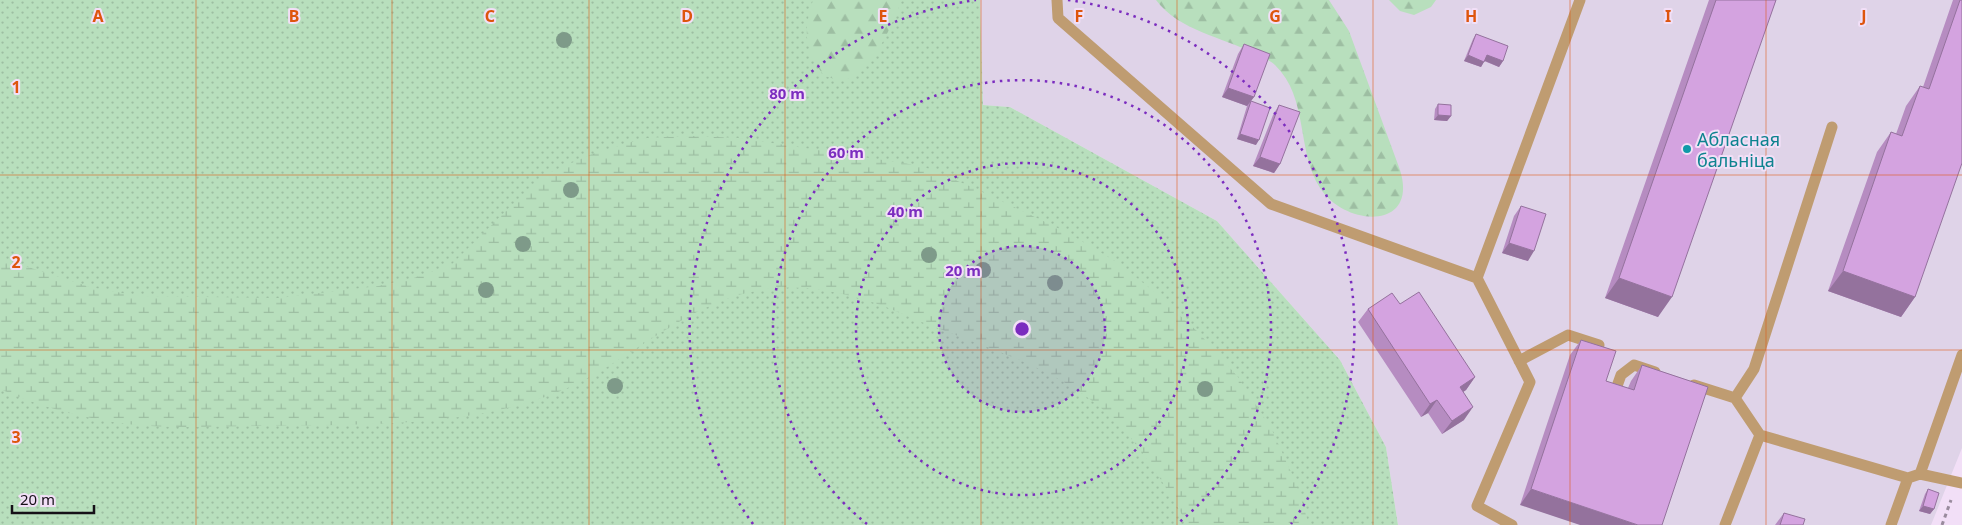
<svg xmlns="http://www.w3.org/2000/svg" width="1962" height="525" font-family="'Noto Sans',sans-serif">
<defs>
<pattern id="grass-dots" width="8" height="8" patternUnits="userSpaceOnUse" patternTransform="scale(1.25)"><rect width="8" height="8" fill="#b8dfbd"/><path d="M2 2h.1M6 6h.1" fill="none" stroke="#9dbea2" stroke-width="1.8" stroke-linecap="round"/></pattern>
<pattern id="forest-firs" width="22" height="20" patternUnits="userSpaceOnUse" patternTransform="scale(1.25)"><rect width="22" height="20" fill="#b8dfbd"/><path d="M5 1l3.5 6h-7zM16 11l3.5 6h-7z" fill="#9dbea2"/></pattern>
<pattern id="wetland-marsh" width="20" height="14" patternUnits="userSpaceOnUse" patternTransform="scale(1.25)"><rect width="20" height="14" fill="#b8dfbd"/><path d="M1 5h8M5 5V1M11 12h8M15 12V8" fill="none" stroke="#9dbea2"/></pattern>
</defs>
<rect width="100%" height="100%" fill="#f2dff7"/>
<path fill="#dfd3e8" d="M980 0H1962V448L1931 525H1398L1386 447 1340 360 1217 221 1010 107 983 105Z"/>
<path fill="url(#grass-dots)" d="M0 0H980L983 105 1010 107 1217 221 1340 360 1386 447 1398 525H0Z"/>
<path fill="url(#forest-firs)" d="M813 0H902C892 23 872 77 843 80 838 81 830 77 824 76 804 47 803 33 813 0Z
M1156 0H1329L1349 31 1400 170C1419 231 1345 227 1320 188 1296 150 1309 98 1275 65 1270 60 1261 57 1255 54 1223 37 1179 31 1156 0Z
M1389 0H1436L1431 7 1414 15 1400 11Z"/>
<path fill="url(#wetland-marsh)" d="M691 136 739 138 922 166 974 188 1068 233 1115 261 1151 289 1198 332 1238 377 1272 430 1296 483 1309 525H1188C1166 487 1144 449 1112 418 1064 371 993 350 932 326 908 317 883 304 858 298 830 290 797 285 767 289 689 299 633 360 563 390 474 428 360 424 264 426 214 426 163 430 113 422 75 416 35 405 0 389V258L90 287 138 296 279 298 378 286 418 277 452 264 511 206 551 172 592 154 645 138Z"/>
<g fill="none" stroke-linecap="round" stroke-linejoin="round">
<path stroke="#998b9d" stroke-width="3" stroke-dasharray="4 4" stroke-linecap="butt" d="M1942 525 1951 500"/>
<path stroke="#bf9c71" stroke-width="11" d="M1057 0 1058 18 1271 204 1477 278
M1519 361 1568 335 1599 345
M1694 385 1735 398 1760 435
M1616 389 1621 375 1634 365 1655 372
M1735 398 1754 369 1832 127
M1920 474 1962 355
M1512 525 1477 506 1530 382 1477 278 1580 0
M1725 525 1760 435 1908 478 1920 474 1962 483
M1891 525 1908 478"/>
</g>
<g fill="#7e9a89">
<circle cx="564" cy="40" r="8"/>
<circle cx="571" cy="190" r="8"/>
<circle cx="523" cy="244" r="8"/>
<circle cx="929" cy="255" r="8"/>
<circle cx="983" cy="270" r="8"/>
<circle cx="1055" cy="283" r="8"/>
<circle cx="486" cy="290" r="8"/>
<circle cx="615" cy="386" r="8"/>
<circle cx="1205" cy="389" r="8"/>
</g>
<path fill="#b68cc1" d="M1709 0H1776L1658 317 1605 298Z
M1953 0H1962L1915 297 1901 317 1828 291 1877 152 1891 132 1896 134 1906 106 1920 86 1923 87Z
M1476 34 1503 61 1499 67 1484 61 1481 67 1464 61 1473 39Z
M1244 44 1254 97 1251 101 1256 145 1237 139 1247 106 1222 97 1238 54Z
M1438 104 1451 116 1447 121 1434 120 1435 109Z
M1279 105 1280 164 1274 173 1253 166 1273 115Z
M1521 206 1528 261 1502 253 1514 216Z
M1400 304 1475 377 1466 390 1463 392 1464 420 1442 434 1428 413 1421 417 1358 322 1368 309Z
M1581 340 1606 381 1628 388 1631 381 1642 365 1708 387 1520 505 1570 355Z
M1928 489 1934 509 1930 514 1919 511 1925 494Z
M1784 513 1803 525H1775Z"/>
<path fill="#94729d" d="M1468 55 1484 62 1481 67 1464 61Z
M1487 55 1503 61 1499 67 1483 60Z
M1228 88 1254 97 1247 106 1222 97Z
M1438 115 1451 116 1447 121 1434 120Z
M1240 134 1259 140 1256 145 1237 139Z
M1260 157 1280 164 1274 173 1253 166Z
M1509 243 1534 251 1528 261 1502 253Z
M1843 271 1915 297 1901 317 1828 291Z
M1619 278 1672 297 1658 317 1605 298Z
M1475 377 1466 390 1451 400 1460 387Z
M1437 400 1428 413 1421 417 1430 404Z
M1473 407 1464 420 1442 434 1452 421Z
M1531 489 1638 525H1580L1520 505Z
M1923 506 1934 509 1930 514 1919 511Z"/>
<path fill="#d4a3e0" stroke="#94729d" d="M1716 0H1776L1672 297 1619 278Z
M1960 0H1962V163L1915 297 1843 271 1891 132 1902 136 1920 86 1929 89Z
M1476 34 1508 46 1503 61 1487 55 1484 62 1468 55Z
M1244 44 1270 54 1254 97 1228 88Z
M1251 101 1270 108 1259 140 1240 134Z
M1438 104 1451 105V116L1438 115Z
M1279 105 1300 112 1280 164 1260 157Z
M1521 206 1546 214 1534 251 1509 243Z
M1419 292 1475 377 1460 387 1473 407 1452 421 1437 400 1430 404 1368 309 1392 293 1400 304Z
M1581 340 1616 351 1606 381 1634 390 1642 365 1708 387 1662 525H1638L1531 489Z
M1928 489 1939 493 1934 509 1923 506Z
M1784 513 1805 519 1803 525H1780Z"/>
<path fill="none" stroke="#de550d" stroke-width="1" stroke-opacity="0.55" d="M196 0V525M392 0V525M589 0V525M785 0V525M981 0V525M1177 0V525M1373 0V525M1570 0V525M1766 0V525M0 175H1962M0 350H1962"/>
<circle cx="1022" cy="329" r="83" fill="#7b2cbf" fill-opacity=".12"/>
<g fill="none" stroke="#7b2cbf" stroke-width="2.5" stroke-dasharray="2.5 5">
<circle cx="1022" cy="329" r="83"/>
<circle cx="1022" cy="329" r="166"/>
<path d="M867 524A249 249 0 1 1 1177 524"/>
<path d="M753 524A332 332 0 0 1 976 0M1068 0A332 332 0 0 1 1291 524"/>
</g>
<circle fill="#0f9aa8" stroke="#f2dff7" stroke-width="2" cx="1687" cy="149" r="5"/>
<g text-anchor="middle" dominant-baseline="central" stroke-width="4" stroke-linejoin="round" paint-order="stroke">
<g font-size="18" fill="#0d838f" stroke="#f2dff7" text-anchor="start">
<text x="1697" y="139">Абласная<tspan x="1697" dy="21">бальніца</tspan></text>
</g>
</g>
<g font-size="16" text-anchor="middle" font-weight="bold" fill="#de550d" stroke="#f2dff7" stroke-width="4" stroke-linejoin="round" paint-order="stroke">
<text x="98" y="22">A</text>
<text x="294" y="22">B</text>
<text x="490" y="22">C</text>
<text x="687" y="22">D</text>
<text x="883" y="22">E</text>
<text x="1079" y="22">F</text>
<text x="1275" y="22">G</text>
<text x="1471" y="22">H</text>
<text x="1668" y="22">I</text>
<text x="1864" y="22">J</text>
<text x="16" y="93">1</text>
<text x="16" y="268">2</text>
<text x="16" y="443">3</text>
</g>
<circle cx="1022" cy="329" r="8" fill="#7b2cbf" stroke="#f2dff7" stroke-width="2.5"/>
<g font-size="15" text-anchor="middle" font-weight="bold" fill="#7b2cbf" stroke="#f2dff7" stroke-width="4" stroke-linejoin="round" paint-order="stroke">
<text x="787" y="99">80 m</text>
<text x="846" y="158">60 m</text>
<text x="905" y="217">40 m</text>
<text x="963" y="276">20 m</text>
</g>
<path d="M12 505v8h82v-8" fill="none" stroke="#161018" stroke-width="2.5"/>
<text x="20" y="505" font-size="15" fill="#161018" stroke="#f2dff7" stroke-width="4" paint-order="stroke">20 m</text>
</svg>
